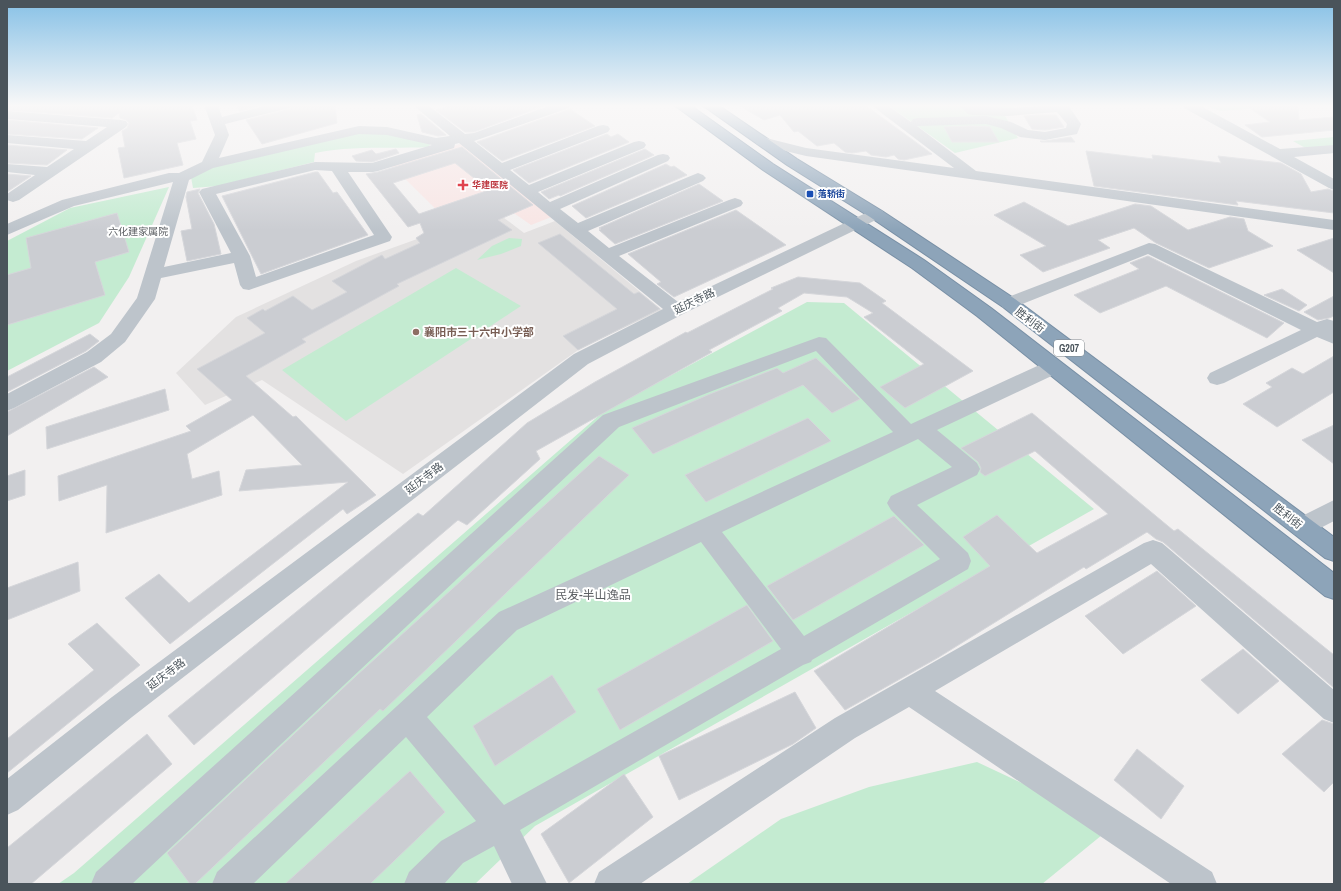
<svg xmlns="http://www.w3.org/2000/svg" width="1341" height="891" font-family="'Archivo Narrow','Noto Sans SC',sans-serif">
<rect width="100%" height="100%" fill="#f2f0f0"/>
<path fill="#e3e1e1" d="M495 211 524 233 555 221 662 310 581 348 403 474 262 380 205 405 176 373 236 317 356 261Z"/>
<path fill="#f8e5e4" d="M463 143 554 216 531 225 501 204 450 223 391 165Z"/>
<path fill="#c4ebd1" d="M888 105H1011L1014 108 1001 109 1018 138 955 153Z
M1203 105H1299L1221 111Z
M384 133 430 144 429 147C390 149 353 145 315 153L314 162 218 186 193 188 191 177 215 165 356 134Z
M1334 137V153L1316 154 1293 141Z
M169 187 129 277 99 323 7 371V241L70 208Z
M509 238 522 239 521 246 501 254 477 260 492 246Z
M456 268 521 306 346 421 282 370Z
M807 302 844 303 1094 509 535 826 475 884H58L74 873 603 412Z
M977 762 1113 826 1042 884H687L781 819 869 787Z"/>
<path fill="#cbcdd2" stroke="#d5d6da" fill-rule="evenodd" d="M7 105H192L197 120 190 121 196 139 177 143 183 165 124 178 118 148 125 147 122 131 127 128 129 123 126 120 120 118 119 113 112 118 7 110Z
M236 105H262L240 111Z
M293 105H335L337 123 262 144 246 120 290 109Z
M451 105H546L474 132H465L436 110Z
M738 105H865L932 154 904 160 898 159 894 155 886 157 871 155 866 151 852 153 845 152 834 143 817 146 798 131 794 132 780 115 764 120Z
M1245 105H1298L1299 120 1334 117V130L1262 137 1245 125 1270 122Z
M570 109 595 126 502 161 477 142Z
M421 114 446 135 438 136 422 132 417 115Z
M1038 115H1056L1064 127 1045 130 1032 129 1024 116Z
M7 120 98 128 82 139 7 134Z
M971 126 990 127 999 142H952L944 127Z
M607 134 611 137 618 134 629 142 529 183 513 170Z
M1071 137 1075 142H1041L1040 141H1045Z
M7 145 67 150 47 165 7 163Z
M462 147 533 205 498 220 512 230 397 284 399 286 302 339 306 342 246 376 293 417 296 416 376 495 347 514 343 509 170 644 125 598 159 574 189 603 348 482 239 491 246 470 302 465 253 415 187 454 192 479 219 471 222 495 106 533 107 485 59 501 58 476 191 431 186 426 232 400 197 369 265 333 247 318 263 309 265 311 293 296 312 310 347 292 332 281 382 255 385 259 420 243 416 238 424 233 420 223 408 227 366 174 378 172ZM455 163 489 190 419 214 393 183Z
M396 149 399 153 372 162 356 161 352 156 372 150 376 154Z
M645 149 654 155 560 196 559 195 549 199 541 192Z
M1086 151 1153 159 1152 155 1221 163 1218 156 1281 163 1301 174 1311 192 1328 189 1334 191V213L1236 201 1238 205 1094 186Z
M666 164 671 167 674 166 687 175 586 218 572 206Z
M315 172H318L333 193 337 192 368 235 261 274 222 196Z
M7 174 31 176 7 192Z
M699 184 723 201 615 244 599 230 601 229 599 228Z
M200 189 198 193 214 224 221 254 187 261 181 231 192 229 186 197 187 192Z
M1024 202 1068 226 1135 204 1151 206 1188 230 1230 217 1244 219 1248 231 1273 246 1209 268 1156 243 1134 228 1098 240 1110 248 1043 272 1020 255 1046 246 994 215Z
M736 210 786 245 674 297 657 284 661 282 628 254Z
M117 213 129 252 95 262 105 295 7 325V275L31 268 26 238Z
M560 234 634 294 639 292 660 309 578 350 563 336 617 309 538 243Z
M1334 238V273L1297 250Z
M1148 256 1284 323 1267 338 1166 286 1100 313 1074 295 1139 269 1130 263Z
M798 277 860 283 886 301 882 303 973 371 905 408 880 387 924 364 864 317 873 313 847 297 804 293 778 308 782 311 709 350 712 352 536 451 540 459 467 525 458 520 194 745 168 716 418 513 423 516 527 423 595 382 686 332 687 333 773 289 771 288Z
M1282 289 1307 305 1299 311 1264 295Z
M1334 296V316L1329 318 1318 320 1304 312Z
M90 334 99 341 86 351 7 392V377Z
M1334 356V392L1277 427 1243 404 1272 387 1266 383 1292 368 1303 374Z
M816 358 860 399 832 413 803 385 653 454 632 428 710 394 777 368 783 373Z
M94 367 108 377 7 436V412Z
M165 389 169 410 47 449 46 427Z
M1032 413 1174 531 1178 529 1334 655V688L1163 542 1156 539 1147 532 1086 569 1084 567 939 657 845 710 814 671 990 566 963 537 997 515 1037 553 1108 514 1035 451 985 476 980 472 981 468 978 462 961 448Z
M808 418 831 441 706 502 685 475Z
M1334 425V464L1302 440Z
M599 456 629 475 383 711 380 709 195 884H190L167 853 356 676Z
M25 470V495L7 501V476Z
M894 516 924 545 793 620 767 586Z
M78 562 80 591 7 620V588Z
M1157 571 1196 606 1123 654 1085 616Z
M747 605 773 641 620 730 597 689Z
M97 623 140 665 7 773V739L94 670 68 644Z
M1243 649 1279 681 1238 714 1201 680Z
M552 675 576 712 495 766 473 726Z
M795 692 816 728 793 744 679 800 659 756Z
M1322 720 1334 724V782L1324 792 1282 754Z
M147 734 172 764 31 884H7V848Z
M1137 749 1184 786 1161 819 1114 780Z
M410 771 445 812 370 884H285Z
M624 774 653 817 569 883 541 834Z"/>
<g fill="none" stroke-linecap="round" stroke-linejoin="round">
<defs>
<path id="highway" d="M674 105H690L773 164 924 260 991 308 1334 573V599L1325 596 977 316 912 268 763 170Z
M702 105H718L797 159 882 211 1015 299 1334 537V561L1325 558 1003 307 870 217 787 165Z"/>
</defs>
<use href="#highway" stroke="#788fa5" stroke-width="2"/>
<path fill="#bdc4cb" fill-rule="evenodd" d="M204 105H218L222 117 269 105H292L290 108 225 124 229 135 219 158 359 126 387 127 436 138 450 136 413 105H428L465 134 474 133 551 105H571L569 108 474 141 502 163 598 126 603 125 608 126 610 129 608 132 510 170 529 185 634 142 639 141 644 142 646 145 644 148 538 192 550 202 658 155 663 154 668 155 670 158 668 161 560 209 578 223 693 175 698 173 703 175 706 178 703 181 588 231 609 248 729 200 735 198 741 200 743 203 741 206 619 256 678 302 870 211 876 209 882 211 884 214 882 217 683 314 588 364 132 717 18 810 7 815V779L112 697 574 354 663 309 459 143 455 144 454 148 378 171 373 172H348L392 237 390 241 249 290 243 289 240 285 234 263 161 278 155 299 125 342 101 362 14 408 7 411V394L87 352 111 334 137 298 173 182 74 206 7 235V224L62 200 169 173H179L202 162 215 135ZM359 134 387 135 432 145 372 163 315 162 202 189 199 192 231 253 164 267 189 180 213 168ZM315 170 332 171 374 235 256 277 250 256 216 194Z
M871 105H887L911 122 913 119 918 118 986 116 1011 122 1028 130 1045 132 1066 128 1067 124 1057 112 1008 116 973 115 968 114 959 105 1008 108 1068 105 1081 124 1077 134 1045 140 1020 137 1001 128 986 124 917 126 976 171 1334 220V230L806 156 757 144 755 141 757 138 762 137 806 148 954 168Z
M1182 105H1199L1280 149 1334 145V153L1294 157 1334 179V190L1329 188 1184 108Z
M7 111 121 120 126 121 128 124 126 127 19 200 13 202 7 200V194L35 175 7 172V164L47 167 74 149 7 143V135L86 141 107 127 7 119Z
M1149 243 1155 244 1317 322 1327 319 1334 321V344L1317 337 1224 383 1217 385 1210 383 1207 378 1210 373 1301 330 1148 254 1015 307 1009 309 1003 307 1000 303 1003 299Z
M819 337 826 338 911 424 1046 362 1053 360 1060 362 1063 367 1060 372 937 430 977 463 980 469 977 475 917 505 968 553 971 561 968 569 812 660 811 662 803 665 520 830 547 884H512L494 846 463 863 444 884H404L409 872 441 841 476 821 406 737 253 884H212L217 872 499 612 893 432 816 351 619 427 132 884H91L96 872 603 415ZM918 439 952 467 891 496 887 503 891 510 940 559 804 636 722 532ZM701 542 781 649 504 805 427 717 517 630Z
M1334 500V521L1303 537 1294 534 1291 527 1294 520Z
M1153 540 1162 543 1334 690V723L1324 719 1151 564 935 691 1212 872 1217 884H1171L909 707 855 738 640 884H594L599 872 835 718 1144 543Z"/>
<use href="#highway" fill="#8da4b9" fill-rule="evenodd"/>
</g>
<linearGradient id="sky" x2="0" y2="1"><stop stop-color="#87c1e6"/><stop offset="0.46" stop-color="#f9f8f8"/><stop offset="1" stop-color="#f9f8f8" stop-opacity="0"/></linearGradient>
<rect width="1341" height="230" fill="url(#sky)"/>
<path fill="#e0444e" stroke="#fff" stroke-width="1.5" d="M461 179h4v4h4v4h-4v4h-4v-4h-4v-4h4z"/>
<rect fill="#1a4fb4" stroke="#fff" stroke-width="1.5" x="806" y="190" width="8" height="8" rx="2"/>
<circle fill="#8d6e63" stroke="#fff" stroke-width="1.5" cx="416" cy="332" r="4"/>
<g text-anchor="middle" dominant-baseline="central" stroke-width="4" stroke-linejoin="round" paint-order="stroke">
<g font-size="9" font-weight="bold" fill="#be3a42" stroke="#fff" text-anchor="start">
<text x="472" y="185">华建医院</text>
</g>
<g font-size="9" font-weight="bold" fill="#164399" stroke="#fff" text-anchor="start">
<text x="818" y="194">落轿街</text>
</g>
<g font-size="10" fill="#5d6064" stroke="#fff">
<text x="138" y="231">六化建家属院</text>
</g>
<rect fill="#fff" stroke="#80878c" stroke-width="1" x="1054" y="340" width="30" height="16" rx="3"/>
<g font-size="10" font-weight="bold" fill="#4a545b">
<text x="1069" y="348">G207</text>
</g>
<g font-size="11" fill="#4a545b" stroke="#fff">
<text transform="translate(694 301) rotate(-26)">延庆寺路</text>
<text transform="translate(1030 320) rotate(37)">胜利街</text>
<text transform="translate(424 478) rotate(-37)">延庆寺路</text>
<text transform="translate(1288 516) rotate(38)">胜利街</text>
<text transform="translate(166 674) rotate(-37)">延庆寺路</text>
</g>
<g font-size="11" font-weight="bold" fill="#785e54" stroke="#fff" text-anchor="start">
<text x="424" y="332">襄阳市三十六中小学部</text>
</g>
<g font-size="12" fill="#5d6064" stroke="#fff">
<text x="593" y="595">民发-半山逸品</text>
</g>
</g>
<rect width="1341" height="891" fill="none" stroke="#4a545b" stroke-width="16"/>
</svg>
